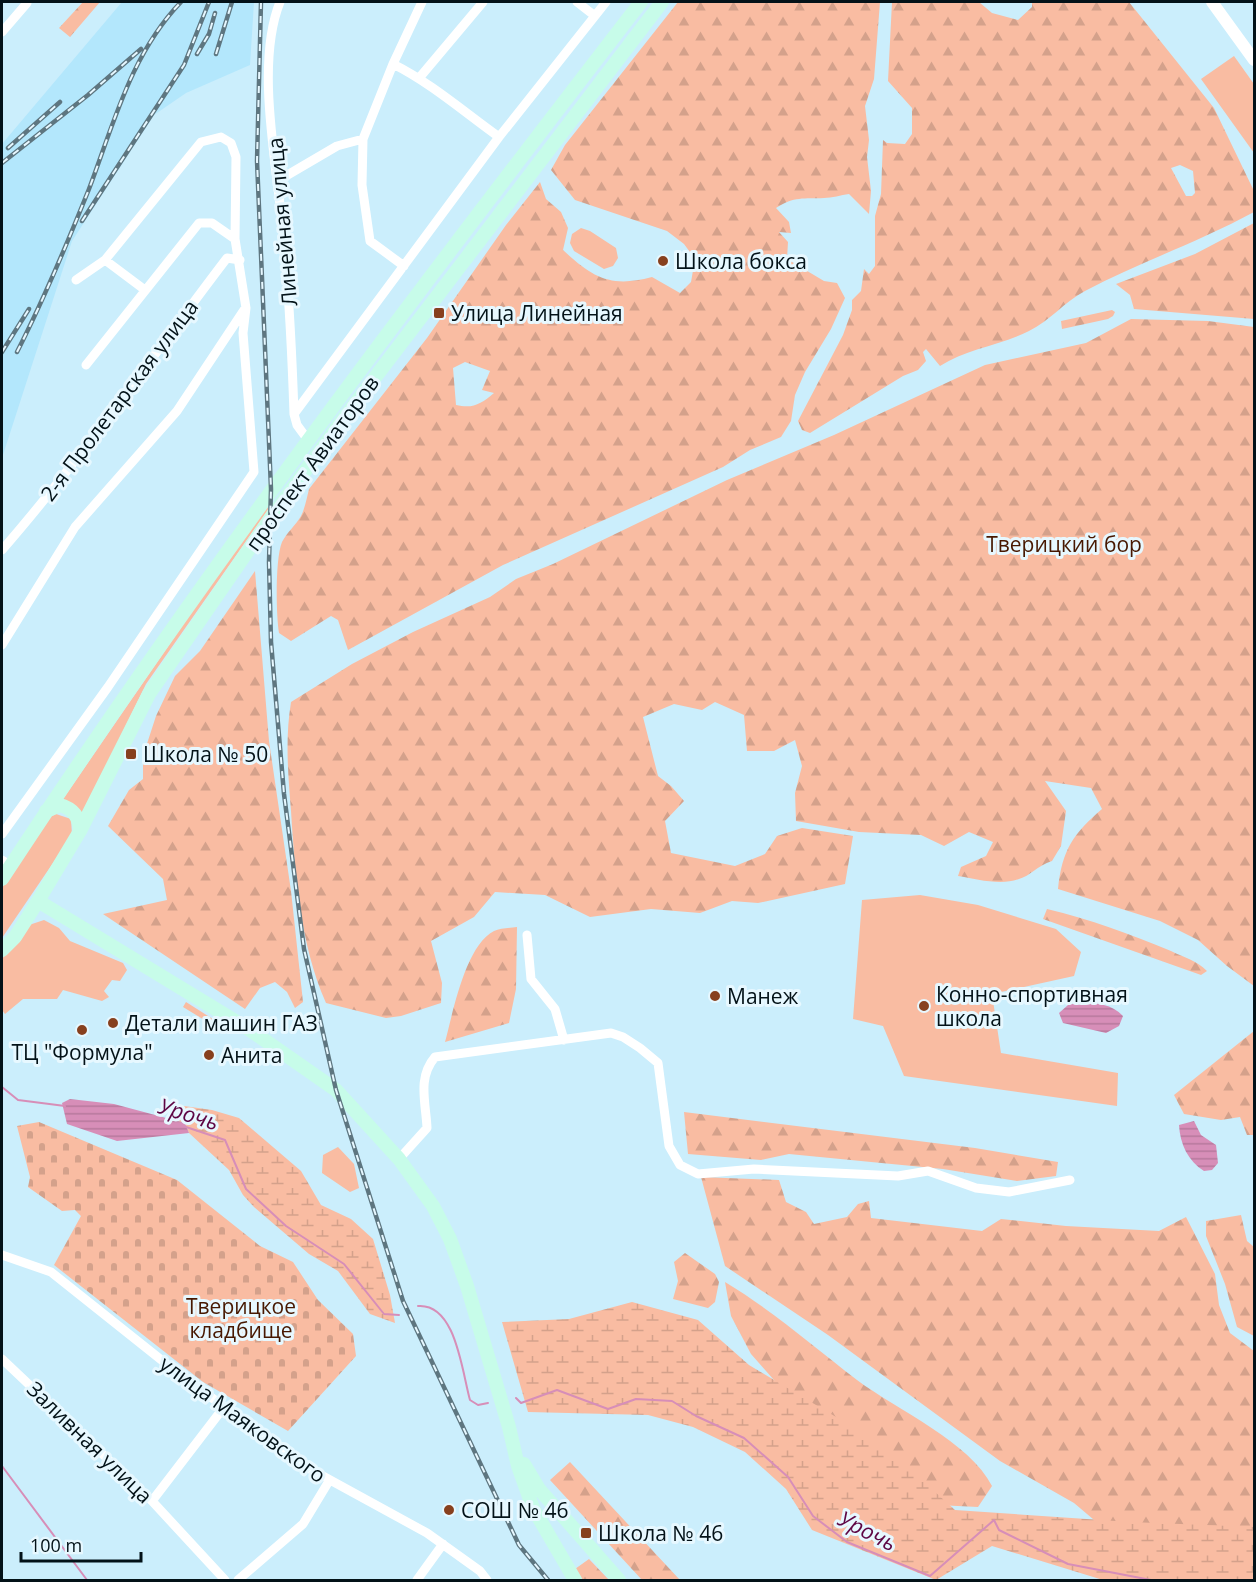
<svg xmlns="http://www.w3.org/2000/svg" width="1256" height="1582" font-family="'Open Sans',sans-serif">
<defs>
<pattern id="forest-firs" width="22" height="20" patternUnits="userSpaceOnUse" patternTransform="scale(1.5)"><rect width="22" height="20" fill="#f9bca2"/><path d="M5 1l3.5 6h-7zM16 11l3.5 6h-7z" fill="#d4a18b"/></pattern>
<pattern id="wetland-marsh" width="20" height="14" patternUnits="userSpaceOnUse" patternTransform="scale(1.5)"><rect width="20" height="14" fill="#f9bca2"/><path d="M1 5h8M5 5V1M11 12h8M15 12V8" fill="none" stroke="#d4a18b"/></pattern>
<pattern id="cemetery-stones" width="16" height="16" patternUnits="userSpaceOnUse" patternTransform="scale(1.5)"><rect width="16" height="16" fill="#f9bca2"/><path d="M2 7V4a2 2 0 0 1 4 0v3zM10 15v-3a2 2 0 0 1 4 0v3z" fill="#d4a18b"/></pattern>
<pattern id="water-rules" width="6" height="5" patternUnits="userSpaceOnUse" patternTransform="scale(1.5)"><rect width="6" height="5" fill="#d78eb8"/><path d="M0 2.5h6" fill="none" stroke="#b7799d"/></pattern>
</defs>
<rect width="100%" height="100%" fill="#cbeefc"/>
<path fill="#b3e7fc" d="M122 2H254L250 65 186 93 154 115 72 241 2 458V144Z"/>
<path fill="#f9bca2" d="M1234 56 1254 84V153L1201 79Z
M581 228 590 231 616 248 618 258 613 266 604 269 574 251 570 243 572 234Z
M268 501V510L146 684 81 818 61 802Z
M56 814 71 819 72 835 2 938V888L46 819Z
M920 895 978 905 1056 929 1081 952 1074 976 992 994 1001 1053 1118 1073 1117 1106 904 1076 883 1026 853 1019 862 900Z
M44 920 59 928 70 941 123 963 127 970 120 981 112 980 104 991 109 997 102 1001 63 990 57 999H23L5 1014 2 1010V959L29 925Z
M186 1002 227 1028 224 1032 183 1007Z
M338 1147 354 1164 359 1188 350 1192 322 1173 323 1155Z"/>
<path fill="url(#forest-firs)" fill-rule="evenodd" d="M83 2H100L70 37 59 28Z
M678 2H880L874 79 865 106 869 140 867 157 871 191 869 214 849 194C841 195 832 198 824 198 804 199 794 196 776 208L789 222 791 233 779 232 788 242 787 259 824 281 837 283 845 298 831 329 805 372 795 395 791 421 781 437 750 450 723 467 503 565 348 650 338 620 331 616 291 641 279 633C276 615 275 559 282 542 287 532 296 525 301 516 305 508 307 497 309 489L427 338 506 225 540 182 546 199 561 212 568 228 563 250C593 278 611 288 652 277L680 293 691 282 695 259 684 244 667 231 575 200 551 170 565 145ZM465 362 490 371 482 390 494 393C481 404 473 409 456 405L453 368Z
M892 2H979L992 13 1018 20 1032 7V2H1129L1214 108 1254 191V212C1199 242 1140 262 1085 291 1064 302 1050 321 1029 331 1001 345 966 349 940 366L926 349 923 352 926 361 918 370 903 376 810 433 802 430 798 421 843 335 852 310V300L861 291 864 269 869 274 875 266V216L881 194 883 140 887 143 905 144 912 134V108L888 81ZM1180 165 1193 171 1195 193 1192 196H1186L1171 168Z
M1254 223V319L1134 309 1130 295 1116 284 1195 254Z
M1112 310 1115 312 1113 316 1108 319 1062 329 1061 321Z
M1131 319 1208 321 1254 327V986L1227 966 1198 940 1160 921 1058 889C1062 850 1073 834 1102 809L1091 788 1045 781 1066 811 1061 846 1052 861C1037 866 1030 876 1019 879 1001 886 976 879 958 876L961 867 986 856 993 842 969 832 944 846 921 835 859 832 796 821 795 793 802 766 795 740 774 751H747L744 715 715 702 702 710 674 704 643 717 658 776 671 786 684 801 665 821 671 853 735 866 765 854 777 836 802 828 853 836 845 884 758 903 732 901 700 913 651 909 590 917 545 895 495 892 474 917 431 941 442 983 441 1003 401 1016 386 1018 326 1003C300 944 295 874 291 811 288 773 285 739 291 702L352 664 413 632 490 597 516 579 553 564 727 480 834 435 985 365 1086 343Z
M255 571 269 741 291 891 303 1002 295 1008 287 992 275 982 260 988 245 1009 103 914 167 900 163 879 108 826 129 790 143 779V756L156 716 175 676 200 651Z
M1047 909C1090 919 1130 934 1171 951 1185 958 1196 960 1207 971L1201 975 1043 919Z
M517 927 516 989 509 1023 445 1042C453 1013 465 946 494 931 500 928 510 928 517 927Z
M1254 1031V1135H1247L1240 1117 1221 1120 1184 1114 1174 1095Z
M684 1112 975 1148 1058 1162 1056 1176 1017 1181 943 1169 789 1154 761 1160 688 1154Z
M701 1177 779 1180 786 1202 806 1212 814 1224 847 1217 858 1204 869 1201 871 1218 982 1231 1001 1219 1066 1226 1159 1231 1186 1217 1215 1274 1219 1305 1230 1333 1254 1351V1580L1126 1547 1074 1503 1000 1461 828 1335 725 1266Z
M1241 1215 1247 1241 1254 1247V1336L1237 1327 1225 1284 1206 1236V1221Z
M685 1253 715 1274 719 1282 715 1302 708 1308 673 1299 678 1281 674 1262Z
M725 1282C773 1311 813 1346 857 1380 897 1410 970 1442 992 1486L978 1507 937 1505 782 1389 751 1354 731 1316Z
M570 1462 680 1580H642L550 1480Z
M589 1559 609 1580H583L575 1569Z"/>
<path fill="url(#wetland-marsh)" d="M184 1106 212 1110 239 1118 301 1171 321 1205 351 1219 373 1239 390 1295 395 1323 370 1314 338 1271 309 1254 254 1207 243 1195 229 1170 189 1133 185 1123 168 1119Z
M632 1302 698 1320 749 1365 883 1445 955 1510 1131 1522 1254 1527V1580H1103L992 1546 936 1580 812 1530 786 1489 745 1452 693 1427 648 1415 528 1412 502 1322 569 1319Z"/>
<path fill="url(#cemetery-stones)" d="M39 1122 177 1180 260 1246 293 1262 318 1300 353 1334 356 1356 288 1431 203 1382 54 1265 81 1216 75 1210 62 1211 28 1187 30 1177 17 1126Z"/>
<path fill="url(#water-rules)" d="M1081 1002C1097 1003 1112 1004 1123 1016L1119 1026 1106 1033 1063 1023 1059 1013 1068 1005Z
M70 1099 114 1104 185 1123 189 1133 117 1141 67 1124 62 1103Z
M1194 1121 1201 1135 1216 1145 1218 1163 1212 1170 1204 1171C1188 1161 1180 1144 1179 1125Z"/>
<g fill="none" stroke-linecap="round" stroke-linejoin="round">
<path stroke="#d78eb8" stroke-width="2" d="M2 1087 18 1100 65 1106
M186 1127 225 1140 246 1189 286 1226 344 1264 384 1314 399 1315
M418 1306C456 1303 462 1372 470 1400L478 1405 488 1403
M516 1398 521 1403 557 1390 608 1409 636 1399 672 1401 696 1416 744 1438 788 1477 813 1516 847 1542 930 1576 994 1520 999 1530 1068 1564 1151 1580
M2 1466 87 1580"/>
<path stroke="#fff" stroke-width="9" d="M280 2C255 64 277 165 283 232 289 293 292 353 294 414L297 425 308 440
M577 2 595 16
M2 32 27 3
M393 64C431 83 464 112 499 137
M420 77 483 2
M279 180 337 146 363 139
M105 260 145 290
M404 266 370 241 362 185 363 139 393 64 422 2
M86 365 199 223H212L235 239
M294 414 499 137 606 2
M2 550C83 457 152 356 227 258L240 260
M2 645 75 527 177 411 244 310
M2 834 108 687 254 472 243 333 246 308 235 239 236 157 231 143 221 137 201 142 105 260 76 280
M2 860 10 865
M527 935 531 979 555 1009 564 1040
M399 1159 427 1128C426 1103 417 1078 435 1057L611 1033 623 1037 640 1048 658 1063 669 1146 680 1165 698 1174 754 1169 898 1176 928 1171 976 1188 1009 1192 1070 1180
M2 1255 51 1272 179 1374 310 1469 427 1533 480 1571 487 1580
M2 1359 152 1501 225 1580
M152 1501 224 1407
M238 1580 303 1524 329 1481
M417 1580 443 1544"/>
<path stroke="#fff" stroke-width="12" d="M1212 2 1254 60"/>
<path stroke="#c7fce9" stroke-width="14" d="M46 811 60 805C74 809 79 817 80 831
M2 879C200 576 420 288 641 2
M38 901 250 1030 336 1090 399 1159 433 1206 450 1239 467 1286 509 1427 518 1466 533 1508 575 1580
M2 950 15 937 38 901 80 831 149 694 272 516 341 422 662 2
M524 1464 539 1489 619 1580"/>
<defs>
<path id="rail" d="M261 2 257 161 271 489 269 562 271 642 284 794 304 949 336 1090 403 1301 519 1545 548 1580
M197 54 209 34 215 13
M216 54 232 2
M8 148 60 102
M2 163 88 95 141 49
M82 221 184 65 209 2
M2 352 29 309
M17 352C44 299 67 244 89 189 114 123 131 54 181 2"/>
</defs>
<use href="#rail" stroke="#5e7680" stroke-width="4.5"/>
<use href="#rail" stroke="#e7f8ff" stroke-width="2" stroke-dasharray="7" stroke-linecap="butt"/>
</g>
<g fill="#87401e" stroke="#e7f8ff" stroke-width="2">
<circle cx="663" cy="261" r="6"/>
<rect x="433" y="307" width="12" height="12" rx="3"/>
<rect x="125" y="748" width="12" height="12" rx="3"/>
<circle cx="715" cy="996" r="6"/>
<circle cx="924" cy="1006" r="6"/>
<circle cx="113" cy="1023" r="6"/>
<circle cx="82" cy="1030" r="6"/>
<circle cx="209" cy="1055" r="6"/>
<circle cx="449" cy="1510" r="6"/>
<rect x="580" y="1527" width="12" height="12" rx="3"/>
</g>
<g text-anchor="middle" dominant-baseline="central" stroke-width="6" stroke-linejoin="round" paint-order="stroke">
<g font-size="21" fill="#031218" stroke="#e7f8ff">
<text transform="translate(282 222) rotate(-95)">Линейная улица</text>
<text transform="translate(119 400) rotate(-53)">2-я Пролетарская улица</text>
<text transform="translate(312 463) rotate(-54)">проспект Авиаторов</text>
<text transform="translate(243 1419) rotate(36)">улица Маяковского</text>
<text transform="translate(90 1442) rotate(44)">Заливная улица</text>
</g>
<g font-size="21" fill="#031218" stroke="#e7f8ff" text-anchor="start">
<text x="675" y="261">Школа бокса</text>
<text x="451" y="313">Улица Линейная</text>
<text x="143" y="754">Школа № 50</text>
<text x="936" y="994">Конно-спортивная<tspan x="936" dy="24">школа</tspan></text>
<text x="727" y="996">Манеж</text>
<text x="125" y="1023">Детали машин ГАЗ</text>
<text x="82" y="1052" text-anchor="middle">ТЦ "Формула"</text>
<text x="221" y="1055">Анита</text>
<text x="461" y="1510">СОШ № 46</text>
<text x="598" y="1533">Школа № 46</text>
</g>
<g font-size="21" fill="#471801" stroke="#e7f8ff">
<text x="1064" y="544">Тверицкий бор</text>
<text x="241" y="1306">Тверицкое<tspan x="241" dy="24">кладбище</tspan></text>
</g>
<g font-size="22" font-style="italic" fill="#5e0644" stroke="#e7f8ff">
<text transform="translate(189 1113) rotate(17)">Урочь</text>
<text transform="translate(868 1530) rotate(27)">Урочь</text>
</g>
</g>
<rect width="1256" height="1582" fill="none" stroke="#031218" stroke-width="6"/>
<path d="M21 1552v9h120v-9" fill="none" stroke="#031218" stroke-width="3"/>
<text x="30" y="1552" font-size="18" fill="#031218" stroke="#e7f8ff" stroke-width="4.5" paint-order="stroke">100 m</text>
</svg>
